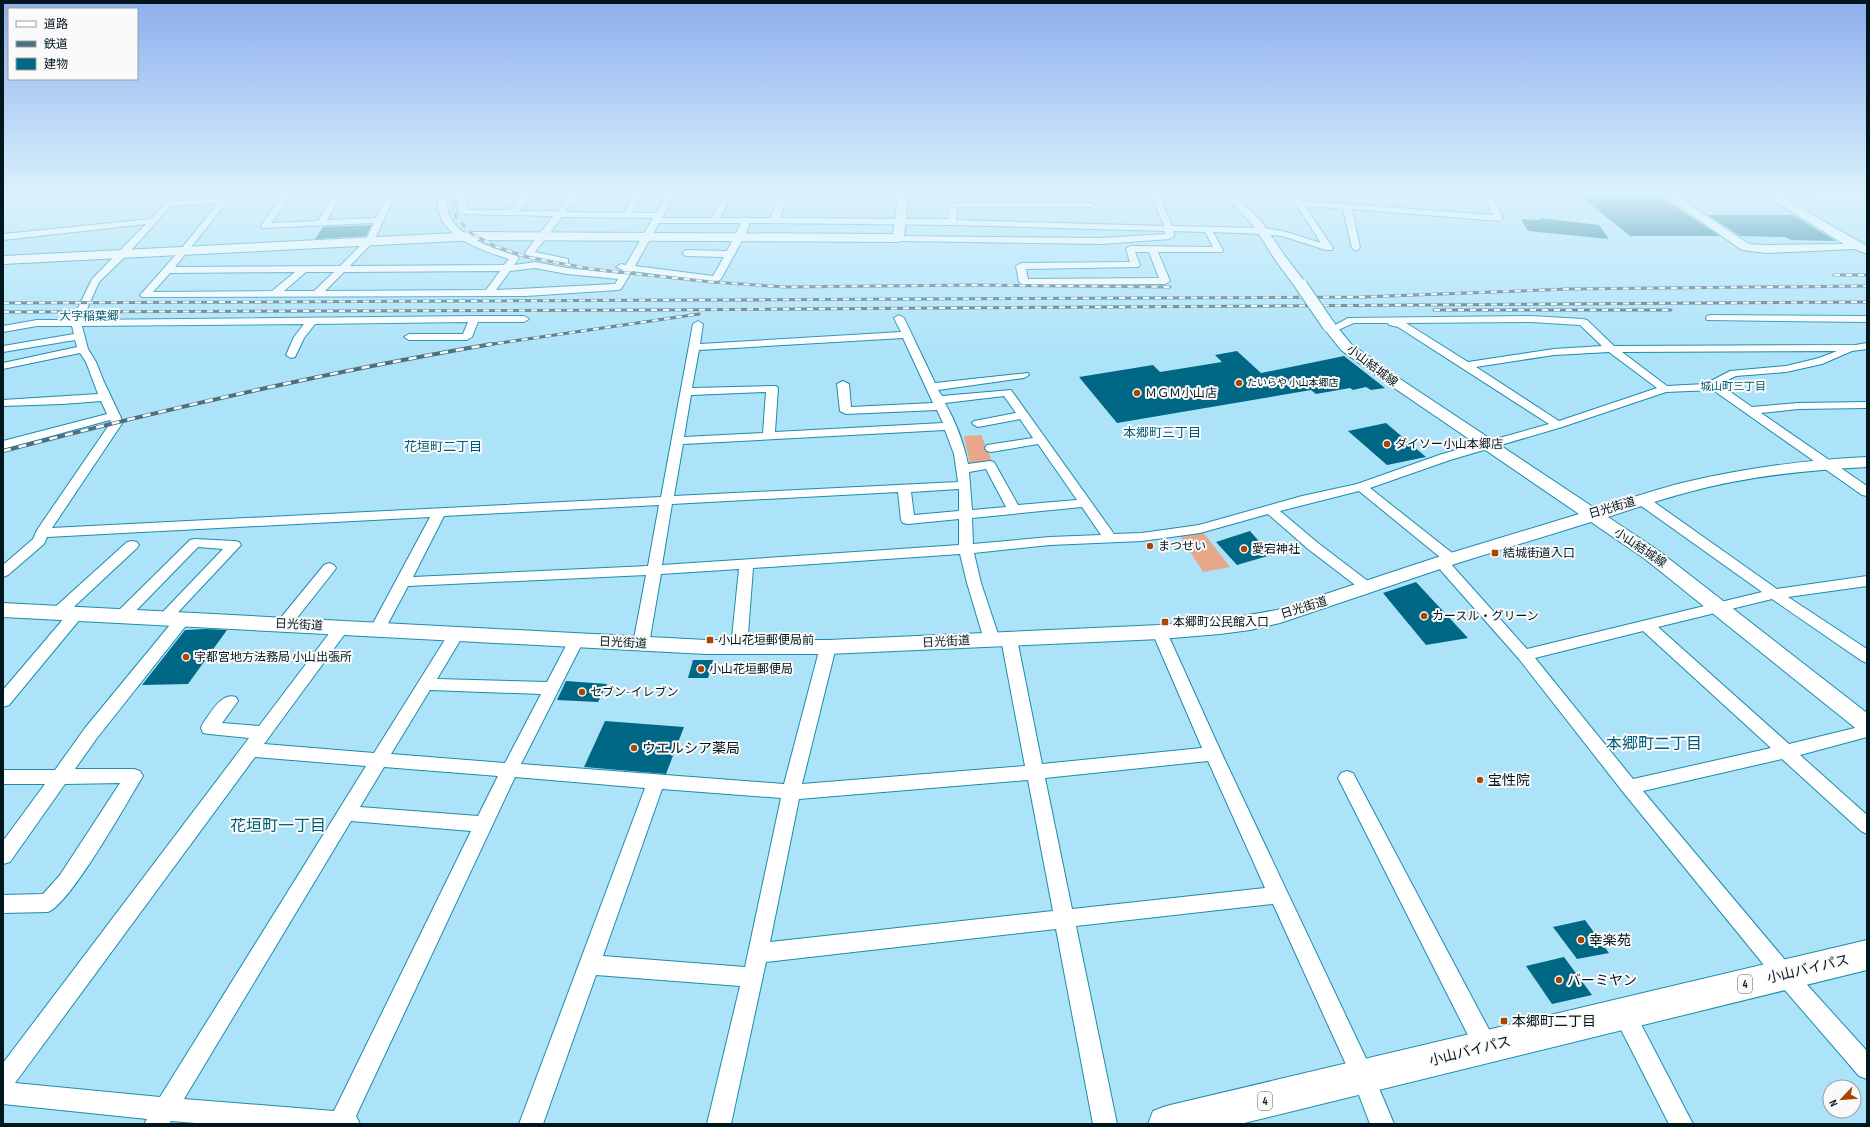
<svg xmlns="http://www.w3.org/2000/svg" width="1870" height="1127" font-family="'Sofia Sans Condensed','Noto Sans JP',sans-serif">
<rect width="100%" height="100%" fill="#ace3f9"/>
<path fill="#e6a78b" d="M981 435 992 461 970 465 964 436Z
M1202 531 1230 567 1203 572 1179 534Z"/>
<path fill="#006885" d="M1579 195H1658L1720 236H1630Z
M1708 215H1793L1836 241 1791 240 1785 237 1740 236Z
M1540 218 1599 225 1609 239 1528 231 1521 219 1541 220Z
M372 225 366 236 315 239 323 227Z
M1237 351 1261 373 1344 356 1385 388 1371 390 1366 387 1353 390 1350 388 1316 394 1311 390 1117 423 1079 377 1153 365 1160 372 1222 362 1215 355Z
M1386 423 1426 457 1387 465 1348 431Z
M1250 531 1271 555 1237 565 1216 542Z
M1416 582 1468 638 1426 645 1383 593Z
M206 629 227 630 188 684 142 685 185 630Z
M693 660H713L708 678H688Z
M566 681 607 684 598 702 557 700Z
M605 721 684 727 666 774 584 767Z
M1585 920 1609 953 1577 959 1553 927Z
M1564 957 1592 995 1552 1004 1526 966Z"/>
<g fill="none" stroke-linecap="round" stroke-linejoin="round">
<defs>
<path id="street" d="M173 195H181L176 201 223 198 225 195H233L175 267 340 266 366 240 374 223 262 228 261 226 282 195H290L271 223 318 221 334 195H342L327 220 376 218 387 195H395L374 241 350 266 504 265 509 259C484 251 442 238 438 208 438 204 439 199 439 195H447C447 199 446 203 447 207 450 235 495 249 517 256L519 258 514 265 535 262 567 268 621 274 623 270 616 267 621 264 626 265 653 218 562 217 535 252 568 259V263L565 264 526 255 525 253 553 216 463 214 459 212 456 195H464L467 210H509L523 195H531L518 211H557L570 195H578L565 212 624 213 633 197H594L590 195H643L632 213H656L667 195H675L662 218H712L723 195H731L720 218H771L779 195H787L780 218 948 219 949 205 953 203H1092V207H957L956 220 1164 226 1151 195H1159L1172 226 1263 228 1283 231 1321 243 1290 195H1298L1302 201 1493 215 1483 195H1491L1503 218 1499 221 1352 209 1360 248 1356 251 1352 248 1343 209 1305 206 1333 248 1332 250H1326L1282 236 1263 234 1213 232 1223 250 1222 252H1158L1170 281 1165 284 1024 285 1019 282 1016 266 1021 263 1130 262 1126 249 1130 246 1213 247 1205 232 1174 231V236L1170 239 1102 244 898 241 894 238 895 236 1102 238 1165 234V231L952 225 750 223 744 237 721 279 716 282 632 271 621 289 618 290 526 296 142 297 140 295 142 293 181 249 218 203 171 206 126 256 99 282 82 320 474 316H524L529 319 524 322H478L472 337 467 340H409L404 337 409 334H463L468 322 315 324 304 338 295 357 291 358 286 355 294 337 304 324 82 326 88 349 96 362 104 382 123 422 52 528 661 497 693 324 698 321 703 324 700 344 901 332 894 318 899 315 904 318 935 383 1028 373 1029 375 1024 378 938 390 942 396 1011 390 1114 534 1142 533 1199 525 1302 496 1357 484 1442 454 1549 424 1398 327 1389 325 1388 323H1354L1331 333 1326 330 1348 318 1531 316 1583 319 1587 320 1614 346 1855 345 1867 343V349L1852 351 1822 364 1786 372 1736 376 1719 384 1752 407 1798 403 1867 402V408L1798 409 1761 413 1867 486V496L1862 495 1713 390 1666 392 1562 427 1450 460 1370 488 1456 556 1458 559 1456 562 1450 563 1527 649 1762 592 1637 503 1636 500 1642 496 1647 497 1777 589 1867 576V586L1788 597 1867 649V663L1862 661 1772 599 1658 627 1789 744 1867 725V737L1800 755 1867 815V834L1861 831 1782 759 1643 791 1791 967 1867 1051V1079L1859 1076 1777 981 1623 792 1519 659 1436 565 1434 562 1436 559 1441 558 1359 491 1280 511 1318 543 1373 585 1375 588 1373 591H1363L1308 549 1268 514 1200 533 1142 541 1050 545 974 553 981 583 1000 640 997 644 992 645 987 644 984 640 967 583 960 554 753 568 747 647 744 651 739 652 734 651 731 647 739 569 661 574 649 644 646 648 641 649 636 648 633 644 646 575 408 586 383 633 378 634 373 633 370 629 430 517 47 537 44 544 8 575 3 577V565L33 539 37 530 111 422 110 420 3 449V441L107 414 101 401 63 404 3 406V400L98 394 86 362 80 353 3 369V363L77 347 75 340 3 352V346L74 334 72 326H37L3 332V326L37 320H72L92 279 146 224 3 240V234L151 219ZM659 223H741L727 251 686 250 682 253 686 256 724 257 713 276 635 266ZM1135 252H1149L1159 278 1028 279 1026 269 1138 267 1140 265ZM535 268 567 274 618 279 615 284 496 290 510 271ZM500 271 486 290 325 291 344 272ZM295 272 272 291 153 292 170 273ZM306 272H334L314 291H284ZM1531 322 1580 325 1602 346 1554 349 1468 362 1406 323ZM903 338 933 403 851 407 849 384 843 381 837 384 840 411 846 414 937 410 943 423 775 432 778 388 776 386 692 388 699 350ZM1837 351 1819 358 1786 366 1730 371 1705 384 1667 386 1622 352ZM1609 352 1657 388 1559 421 1476 367 1554 355ZM766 392 763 433 684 437 691 395ZM1004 396 1016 413 974 421 972 423 974 425 978 427 1020 419 1033 438 987 445 985 448 987 451 991 452 1038 444 1077 500 1018 505 994 462 990 461 968 464C964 444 955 420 945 403ZM945 430 954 454 958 482 674 496 683 444ZM986 469 1006 507 972 510 969 472ZM959 489V511L914 515 911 492ZM898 492 901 520 903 523 908 524 959 519V545L662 565 672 504ZM659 505 648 566 413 577 444 516ZM1082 507 1101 535 1050 537 973 544 972 518ZM1643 631 1771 748 1633 779 1535 658Z
M832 195H906L907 196 903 198 836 197Z
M1832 195H1843L1849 199 1845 201Z
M1711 315 1865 316H1867V322L1707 320 1706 318 1707 316Z
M195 539 234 541 239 542 241 545 169 622 164 623 159 622 157 618 223 549 198 547 127 620 122 621 117 620 115 616 117 612 190 540Z
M132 541 137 542 139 545 137 548 63 617 58 618 53 617 51 613 53 609 127 542Z
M329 563 334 565 336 568 334 571 289 628 284 629 279 628 277 624 279 620 324 565Z
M76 609 81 610 83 614 81 618 9 705 3 707V690L71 610Z
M183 614 188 615 190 619 188 623 97 738 75 769H134L140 771 143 776 140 781C125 806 70 904 48 912L3 913V895L43 894 60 875 120 783 65 784 10 862 3 864V841L45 784H3V770H55L85 728 178 615Z
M342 622 347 623 350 627 347 631 264 744 374 753 451 630 456 629 461 630 464 634 437 679 547 682 571 636 576 635 581 636 584 640 521 764 784 784 820 647 823 643 828 642 833 643 836 647 802 784 1025 766 1001 639 1004 635 1009 634 1014 635 1017 639 1042 764 1202 748 1152 632 1155 628 1160 627 1165 628 1222 754 1371 1069 1394 1124H1370L1354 1082 1273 904 1076 926 1117 1124H1093L1056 929 766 962 731 1124H707L740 986 596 975 543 1124H519L645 788 515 777 356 1116 360 1124H208L171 1121 169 1124H144L147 1119 3 1104V1063L249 738 209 734 203 733 201 728 203 723C211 713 221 692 236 697L238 701 222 723 259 726 337 623ZM430 690 541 694 505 763 391 754ZM255 757 366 766 160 1097 15 1083ZM1208 761 1265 888 1072 909 1045 778ZM384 767 498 776 478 816 360 807ZM1028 780 1053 911 770 942 799 799ZM662 789 781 798 745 967 603 956ZM351 821 471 831 334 1111 184 1099Z
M1347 771 1353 773 1494 1039 1497 1047 1494 1055 1486 1058 1478 1055 1338 778 1341 773Z
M1624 1004 1632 1007 1693 1124H1669L1613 1014 1616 1007Z"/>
<path id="secondary" d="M898 195H908L904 238 898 242 476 240 3 264V256L476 232 893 234Z
M1224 195H1235L1261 221 1285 256 1307 285 1306 288H1296L1276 261 1253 225Z
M1663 195H1675L1749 244 1767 245 1844 244 1765 195H1778L1867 246V254L1855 249 1767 253 1742 250Z
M1784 195 1867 197V203L1789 198Z
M1329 322 1334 323 1351 344 1391 373 1596 509C1626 500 1656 489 1686 482 1746 468 1806 460 1867 457V467C1808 470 1747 476 1689 492 1662 499 1635 508 1608 517L1659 551 1867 713V734L1859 731 1645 559 1591 522 1458 563 1280 623 1250 630 1220 634 1160 639 828 654H706L3 617V603L706 640H828L1160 625 1220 620 1277 610 1444 555 1579 514 1381 379 1341 350 1322 326 1324 323Z"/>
<path id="highway" d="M1867 940V970L1240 1124H1148L1153 1111 1166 1106Z"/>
</defs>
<use href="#street" stroke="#1d8bae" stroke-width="2"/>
<use href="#secondary" stroke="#1d8bae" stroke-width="2"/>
<use href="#highway" stroke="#1d8bae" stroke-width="2"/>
<use href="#street" fill="#fff" fill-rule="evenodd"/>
<use href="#secondary" fill="#fff" fill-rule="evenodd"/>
<use href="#highway" fill="#fff" fill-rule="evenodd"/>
<defs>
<path id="rail-far1" d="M452 195 456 217 472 234 497 247 527 257 591 269 712 282 785 287 974 285 1170 287
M1834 275H1867
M3 303 1362 297 1568 289 1867 286
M1434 310H1671
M3 312 653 310 1867 302
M486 345 699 314"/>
<path id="rail" d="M3 451C165 409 327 372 492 344"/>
</defs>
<use href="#rail-far1" stroke="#4d707e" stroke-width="3"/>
<use href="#rail" stroke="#4d707e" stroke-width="4"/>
<use href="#rail-far1" stroke="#fafafa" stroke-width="2" stroke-dasharray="6" stroke-linecap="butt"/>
<use href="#rail" stroke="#fafafa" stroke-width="2.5" stroke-dasharray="8" stroke-linecap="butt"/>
<defs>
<path id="secondary-bridge" d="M1301 285 1329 326"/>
</defs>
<use href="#secondary-bridge" stroke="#1d8bae" stroke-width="14" stroke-linecap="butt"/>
<use href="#secondary-bridge" stroke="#fff" stroke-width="12"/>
</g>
<linearGradient id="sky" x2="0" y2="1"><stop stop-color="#8eaeed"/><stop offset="0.55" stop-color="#daf2fc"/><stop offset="1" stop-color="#daf2fc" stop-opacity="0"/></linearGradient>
<rect width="1870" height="353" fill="url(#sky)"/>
<g fill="#a84606" stroke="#fafafa" stroke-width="1.5">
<circle cx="1239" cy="383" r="4"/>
<circle cx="1137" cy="393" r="4"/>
<circle cx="1387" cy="444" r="4"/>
<circle cx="1150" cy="546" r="4"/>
<circle cx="1244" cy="549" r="4"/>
<rect x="1491" y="549" width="8" height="8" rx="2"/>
<circle cx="1424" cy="616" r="4"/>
<rect x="1161" y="618" width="8" height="8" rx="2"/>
<rect x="706" y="636" width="8" height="8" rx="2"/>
<circle cx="186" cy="657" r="4"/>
<circle cx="701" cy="669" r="4"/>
<circle cx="582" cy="692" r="4"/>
<circle cx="634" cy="748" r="4"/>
<circle cx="1480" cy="780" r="4"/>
<circle cx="1581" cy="940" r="4"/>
<circle cx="1559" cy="980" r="4"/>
<rect x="1500" y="1017" width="8" height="8" rx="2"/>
</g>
<g text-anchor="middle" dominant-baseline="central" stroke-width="4" stroke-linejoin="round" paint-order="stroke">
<g font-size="10" fill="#02161d" stroke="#fafafa" text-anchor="start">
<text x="1247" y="383">たいらや 小山本郷店</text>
</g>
<g font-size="11" fill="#015e78" stroke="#fafafa">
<text x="1733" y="386">城山町三丁目</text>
</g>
<g fill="#fafafa" stroke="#4c5a5f" stroke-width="1">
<rect x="1738" y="975" width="14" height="18" rx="3"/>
<rect x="1258" y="1092" width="14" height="18" rx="3"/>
</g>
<g font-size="11" font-weight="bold" fill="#02161d">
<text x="1745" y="984">4</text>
<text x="1265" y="1101">4</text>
</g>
<g font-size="12" fill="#015e78" stroke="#fafafa">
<text x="89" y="316">大字稲葉郷</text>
</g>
<g font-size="12" fill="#02161d" stroke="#fafafa">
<text transform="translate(1372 366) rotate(37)">小山結城線</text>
<text transform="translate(1612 508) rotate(-16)">日光街道</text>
<text transform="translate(1640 548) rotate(34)">小山結城線</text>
<text transform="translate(1304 608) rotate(-17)">日光街道</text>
<text transform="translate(299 625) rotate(3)">日光街道</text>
<text transform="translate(946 642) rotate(-3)">日光街道</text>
<text transform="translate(623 643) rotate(3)">日光街道</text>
</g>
<g font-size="12" fill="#02161d" stroke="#fafafa" text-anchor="start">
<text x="1145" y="393">ＭＧＭ小山店</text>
<text x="1395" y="444">ダイソー小山本郷店</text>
<text x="1158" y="546">まつせい</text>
<text x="1252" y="549">愛宕神社</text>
<text x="1503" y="553">結城街道入口</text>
<text x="1432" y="616">カースル・グリーン</text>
<text x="1173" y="622">本郷町公民館入口</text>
<text x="718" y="640">小山花垣郵便局前</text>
<text x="194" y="657">宇都宮地方法務局 小山出張所</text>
<text x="709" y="669">小山花垣郵便局</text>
<text x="590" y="692">セブン-イレブン</text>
</g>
<g font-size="13" fill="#015e78" stroke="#fafafa">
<text x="1162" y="433">本郷町三丁目</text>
<text x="443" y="447">花垣町二丁目</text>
</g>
<g font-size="14" fill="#02161d" stroke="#fafafa" text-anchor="start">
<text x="642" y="748">ウエルシア薬局</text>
<text x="1488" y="780">宝性院</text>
<text x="1589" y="940">幸楽苑</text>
<text x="1567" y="980">バーミヤン</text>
<text x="1512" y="1021">本郷町二丁目</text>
</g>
<g font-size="14" fill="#02161d" stroke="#fafafa">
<text transform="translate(1808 969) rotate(-13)">小山バイパス</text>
<text transform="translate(1470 1051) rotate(-14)">小山バイパス</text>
</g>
<g font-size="16" fill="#015e78" stroke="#fafafa">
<text x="1654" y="744">本郷町二丁目</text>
<text x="278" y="826">花垣町一丁目</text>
</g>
</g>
<rect width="1870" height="1127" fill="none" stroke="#02161d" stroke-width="8"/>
<rect x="8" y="8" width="130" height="72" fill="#fafafa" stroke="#979fa2"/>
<rect x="16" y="21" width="20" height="6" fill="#ffffff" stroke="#979fa2"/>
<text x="44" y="28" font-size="12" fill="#02161d">道路</text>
<rect x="16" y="41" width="20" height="6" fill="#4d707e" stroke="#979fa2"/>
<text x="44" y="48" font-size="12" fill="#02161d">鉄道</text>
<rect x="16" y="58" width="20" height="12" fill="#006885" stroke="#979fa2"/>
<text x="44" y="68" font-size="12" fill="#02161d">建物</text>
<g transform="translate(1842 1099) rotate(244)"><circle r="19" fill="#fafafa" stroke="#979fa2"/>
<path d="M0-3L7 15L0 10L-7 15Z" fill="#a84606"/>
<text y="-6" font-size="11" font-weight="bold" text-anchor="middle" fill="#02161d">N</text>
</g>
</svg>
